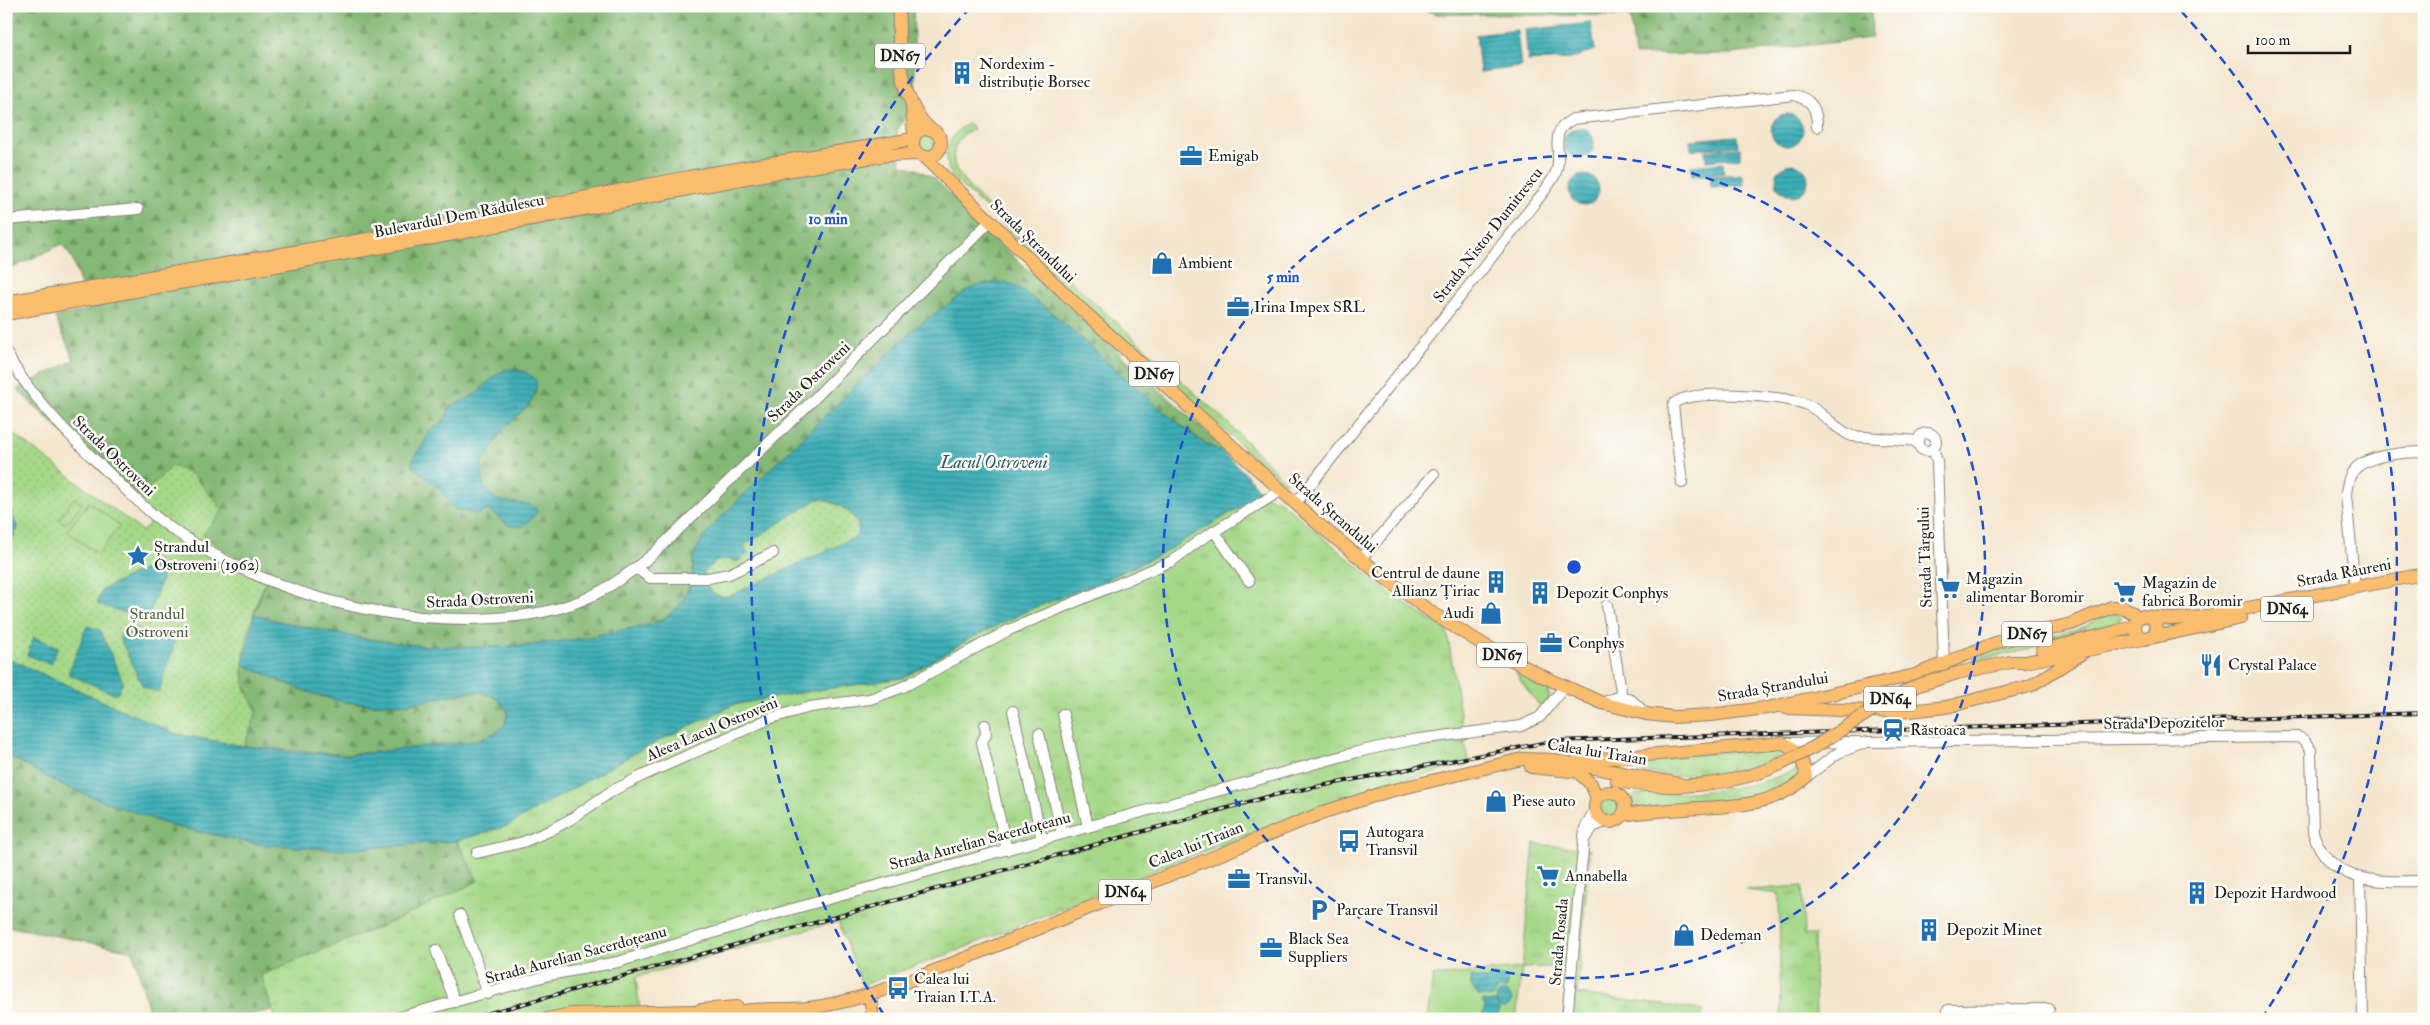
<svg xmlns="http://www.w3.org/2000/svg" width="2430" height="1025" font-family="'IM FELL Double Pica',serif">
<defs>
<pattern id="grass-tufts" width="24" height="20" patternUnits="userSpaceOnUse" patternTransform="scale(1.25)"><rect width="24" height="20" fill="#a5d888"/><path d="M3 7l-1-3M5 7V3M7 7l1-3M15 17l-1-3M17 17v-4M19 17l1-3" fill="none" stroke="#8db975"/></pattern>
<pattern id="forest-firs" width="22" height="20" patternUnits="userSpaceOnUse" patternTransform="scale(1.25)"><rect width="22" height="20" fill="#84b874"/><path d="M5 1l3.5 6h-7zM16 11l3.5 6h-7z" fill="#6b955e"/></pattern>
<pattern id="park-dots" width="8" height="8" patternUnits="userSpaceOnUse" patternTransform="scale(1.25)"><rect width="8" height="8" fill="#a5d888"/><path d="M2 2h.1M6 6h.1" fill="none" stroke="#8db975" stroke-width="1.8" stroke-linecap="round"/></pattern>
<pattern id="water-rules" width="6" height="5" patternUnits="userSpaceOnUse" patternTransform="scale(1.25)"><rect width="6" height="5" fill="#3daeb6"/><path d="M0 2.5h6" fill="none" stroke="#328d93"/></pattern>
</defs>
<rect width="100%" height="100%" fill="#fdfcf7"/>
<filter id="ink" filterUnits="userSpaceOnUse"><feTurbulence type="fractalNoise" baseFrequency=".02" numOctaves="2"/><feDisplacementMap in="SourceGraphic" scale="10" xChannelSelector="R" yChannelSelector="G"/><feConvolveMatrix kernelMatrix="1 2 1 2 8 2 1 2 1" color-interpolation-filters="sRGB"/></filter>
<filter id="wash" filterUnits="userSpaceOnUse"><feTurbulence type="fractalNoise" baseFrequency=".0096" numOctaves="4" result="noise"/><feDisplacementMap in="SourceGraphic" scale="20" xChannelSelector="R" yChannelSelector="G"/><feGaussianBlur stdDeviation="1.12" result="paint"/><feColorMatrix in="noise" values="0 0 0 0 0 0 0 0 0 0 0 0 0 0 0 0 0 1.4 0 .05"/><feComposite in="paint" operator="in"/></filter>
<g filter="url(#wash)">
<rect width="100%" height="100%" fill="#f4e6ce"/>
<path fill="url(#grass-tufts)" stroke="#607a52" d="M968 124 972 126 974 129C970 132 967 131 964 134 938 161 966 183 983 202L1228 423 1285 481V485L1024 249C1010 228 991 213 973 196 966 190 958 184 953 177 940 159 948 133 968 124Z
M919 143a8 8 0 1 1 16 0a8 8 0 1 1-16 0Z
M1262 494 1281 502 1392 595 1447 631 1465 746 1470 763 1378 787 1193 855 946 955 862 985 838 921 636 977 641 1019H276L260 975 396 920 477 881 457 841 507 826 642 749 733 705 798 693 903 678 971 638 1033 608 1099 583 1163 553Z
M2117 614 2121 618 2119 623C2105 631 1985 662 1972 659 2004 638 2046 640 2081 628 2093 623 2104 613 2117 614Z
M1513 665 1549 685V699L1545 704 1539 705 1520 680Z
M1774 747 1789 751C1746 775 1691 779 1643 772L1641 768 1644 763 1681 756Z
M1800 768 1802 772 1790 785 1753 798 1635 809 1629 802 1636 794C1696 792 1744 793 1800 768Z
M1600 807a10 10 0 1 1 20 0a10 10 0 1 1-20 0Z
M1534 844 1590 849 1577 994 1702 1010V1019H1564L1567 966 1522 968Z
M1802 886 1804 935H1814L1816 1019H1781L1779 894 1747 890Z"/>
<path fill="url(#forest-firs)" stroke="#506a48" d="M6 6H913L916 106 897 130 901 165 917 169 934 178 1002 246 1227 451 1225 454C1145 411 1089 335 1014 285L693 560C693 578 687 600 674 612 658 626 632 628 613 632 512 654 417 652 316 629 295 625 274 621 254 614L266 580 226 551 142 496 134 503 17 389 74 360 55 317 89 310 72 258 62 244 6 271Z
M1411 6H1871L1872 38 1731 54 1635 55 1630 16 1437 14Z
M243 665C269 675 296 689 324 697 352 706 389 705 418 702 448 698 489 677 508 712L505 724 496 733 470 742 347 755 244 746 257 711 244 684Z
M6 754 63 786 172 826 258 844 340 850 457 841 478 881 396 920 261 975 272 1010 230 1019H151L133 951 6 926Z"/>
<path fill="url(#park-dots)" stroke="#607a52" d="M6 428 142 531 149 524V516L134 503 172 466 192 474 223 510 203 535 226 551 270 572C256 600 239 652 244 682 246 692 252 702 257 711L244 746 176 734 11 660 6 656V550L18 528C13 520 12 510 6 503Z
M818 499C833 499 866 517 857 537L730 596C714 599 704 587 704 572L716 561 724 558 737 562 743 545Z"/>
<path fill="#a5d888" stroke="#607a52" d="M74 498 82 504 66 524 59 519Z
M89 502 120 526 98 554 67 531Z
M1522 968 1516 1019H1427L1433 976Z"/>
<path fill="url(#water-rules)" stroke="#2c6569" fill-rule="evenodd" d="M1591 23 1595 50 1570 59 1528 61 1525 30Z
M1517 30 1521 67 1480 72 1476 35Z
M1771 130a16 16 0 1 1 32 0a16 16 0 1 1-32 0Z
M1564 143a15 15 0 1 1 30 0a15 15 0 1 1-30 0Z
M1737 136 1738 146 1691 150 1690 140Z
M1740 148V158L1706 161 1705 151Z
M1723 163 1724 173 1692 176 1691 166Z
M1776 180a16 16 0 1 1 32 0a16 16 0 1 1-32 0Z
M1743 174 1744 185 1711 187 1710 176Z
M1569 190a15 15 0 1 1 30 0a15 15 0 1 1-30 0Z
M1005 282 1014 285 1050 311 1163 411 1202 442 1225 454 1246 474 1262 494 1163 553 1099 583 1033 608 971 638 903 678 798 693 733 705 642 749 507 826 457 841 340 850 258 844 172 826 63 786 6 754V656L11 660 176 734 229 744 294 752 347 755 470 742 496 733 505 724 508 712C489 677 448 698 418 702 389 705 352 706 324 697 296 689 269 675 243 665L254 614C274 621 295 625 316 629 417 652 512 654 613 632 632 628 658 626 673 612 684 603 691 585 693 572 694 568 692 564 693 560 696 544 709 531 719 519L915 328 969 289 982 284ZM818 499C833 499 866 517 857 536L730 596C714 599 704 587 704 572 714 561 721 557 735 560L737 562 748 554 744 545Z
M506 369C519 369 527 371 536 380 540 404 512 417 500 434 494 443 490 452 483 461 473 519 530 494 538 511L524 526C521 526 516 527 512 526 499 524 491 501 478 515L454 509 439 488 412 466V461L424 443 428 433 444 420 450 407 476 394 492 378Z
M6 503C12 510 13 520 18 528L6 550Z
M152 565 165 569 147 620 97 604 102 590Z
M124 625 175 642 159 692 143 687 120 639Z
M87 626 100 630 123 682 118 692 114 694 68 674Z
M34 637 58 647 51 664 27 655Z
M1492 975 1504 976 1507 980V989H1499L1493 997 1478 996 1471 986 1470 977 1489 979Z
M1496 1000a8 8 0 1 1 16 0a8 8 0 1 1-16 0Z
M1482 1001 1495 1002 1499 1008 1498 1019H1481L1485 1007Z"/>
</g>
<g filter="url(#ink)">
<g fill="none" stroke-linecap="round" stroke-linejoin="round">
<defs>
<path id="minor" d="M6 220 138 209
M6 352C28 393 62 428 95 460 121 484 145 511 175 531 262 589 365 619 469 619 510 618 548 615 585 599 610 588 631 572 652 555L810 403 989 222
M1918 442a9 9 0 1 1 18 0a9 9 0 1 1-18 0Z
M1933 448 1937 461 1944 665
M1682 483 1673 405C1684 387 1786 396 1805 404 1823 411 1834 429 1852 436L1918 441
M1296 503 1546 189C1549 184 1554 178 1556 172 1564 150 1546 133 1573 119L1794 95C1812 99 1817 109 1817 127
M1214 531 1249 581
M1361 559 1434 474
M636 568 650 578H708L729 574 773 553
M2355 588 2346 495C2347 486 2348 476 2355 469 2368 455 2405 452 2424 452
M1619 696 1631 700 1646 714
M1602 703 1619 696 1621 691 1607 605
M1013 711 1042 840
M1063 714 1088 827
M985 725 986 734 982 742 1007 850
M1039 734 1062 834
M1783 743 1858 742
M1806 777 1838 753 1867 742 2298 737 2304 740 2311 750 2313 832C2329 885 2379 882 2424 881
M1585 838 1593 827 1605 822
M477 853 523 842 549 831 571 819 612 791 642 776 771 718 810 707 870 699 903 687 1009 630 1172 561 1200 540 1282 490
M2360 878 2363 1019
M460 915 488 994
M436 950 455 1002
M393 1019 549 975 618 962 778 913 1357 752 1412 740 1521 726 1540 717 1564 687
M1567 1019 1585 828 1595 809
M1949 1019 1948 1010 2049 1009"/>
<path id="major" d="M899 6C898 46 898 100 930 129
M913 143a14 14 0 1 1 28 0a14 14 0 1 1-28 0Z
M923 156 1080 308 1317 523 1377 572 1435 615 1486 646 1542 676 1602 703 1646 714 1674 717 1711 715 1773 707 1915 675 1998 642 2071 624 2112 607 2125 608 2139 617
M6 302 425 229 688 177 907 140 914 138 912 105
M6 314 422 240 779 172 888 155 919 154
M2153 618 2157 629 2153 635 2144 639 2137 635 2134 625 2136 619 2142 616 2172 619 2201 617 2424 574
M2150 638 2241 618
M2042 650 2115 632 2134 625
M2011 662H2025L2144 639
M1786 708 1900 712 1946 707 2030 686 2084 652
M1578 761 1783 743C1798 749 1804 761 1806 777 1774 808 1727 806 1685 809 1664 810 1644 812 1623 815
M1531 767 1571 771
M1579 773 1591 784 1597 798
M1617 781C1669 791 1734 786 1781 764
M1595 807a15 15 0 1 1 30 0a15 15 0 1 1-30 0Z
M870 995 873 1019
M700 1010 737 1007
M546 1019 571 1014 691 1011
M717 1019C744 1005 780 1011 809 1008 847 1003 882 991 917 978L1324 812 1386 792 1522 759 1553 760 1680 784"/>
</defs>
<use href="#minor" stroke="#888175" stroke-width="12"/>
<use href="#major" stroke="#888175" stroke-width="14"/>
<use href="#minor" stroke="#fff" stroke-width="10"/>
<use href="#major" stroke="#fbbd6e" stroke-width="12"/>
<defs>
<path id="rail" d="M468 1019 1274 795 1553 741 2424 713"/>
</defs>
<use href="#rail" stroke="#1c1c1c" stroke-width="4"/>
<use href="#rail" stroke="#fdfcf7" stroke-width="2" stroke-dasharray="5.5" stroke-linecap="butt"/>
<defs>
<path id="major-bridge" d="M1781 764 1816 746 1877 707 1916 686 1957 673 2011 662"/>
</defs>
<use href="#major-bridge" stroke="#888175" stroke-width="14" stroke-linecap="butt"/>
<use href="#major-bridge" stroke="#fbbd6e" stroke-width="12"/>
</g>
</g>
<g fill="none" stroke="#1d4ed8" stroke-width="2.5" stroke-dasharray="9 6">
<circle cx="1574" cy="567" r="411"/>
<path d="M884 1015A823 823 0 0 1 967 11M2181 11A823 823 0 0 1 2264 1015"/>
</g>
<defs>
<symbol id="building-bare" viewBox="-9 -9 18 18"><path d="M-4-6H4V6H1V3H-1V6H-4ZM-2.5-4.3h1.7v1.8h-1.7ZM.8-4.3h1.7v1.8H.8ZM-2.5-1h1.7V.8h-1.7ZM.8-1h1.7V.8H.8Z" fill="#1f6fb2" stroke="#fdfcf7" stroke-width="2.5" paint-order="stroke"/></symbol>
<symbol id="office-bare" viewBox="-9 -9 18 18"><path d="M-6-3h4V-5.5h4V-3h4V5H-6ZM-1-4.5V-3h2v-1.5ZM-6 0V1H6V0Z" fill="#1f6fb2" stroke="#fdfcf7" stroke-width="2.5" paint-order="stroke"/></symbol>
<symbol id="shop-bare" viewBox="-9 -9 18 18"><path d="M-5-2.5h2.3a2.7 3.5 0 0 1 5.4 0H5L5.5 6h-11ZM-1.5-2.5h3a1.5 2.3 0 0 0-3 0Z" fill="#1f6fb2" stroke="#fdfcf7" stroke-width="2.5" paint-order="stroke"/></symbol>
<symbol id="sight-bare" viewBox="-9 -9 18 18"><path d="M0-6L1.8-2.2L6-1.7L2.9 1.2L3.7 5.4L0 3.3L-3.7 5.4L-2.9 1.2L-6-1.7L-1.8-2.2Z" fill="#1f6fb2" stroke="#fdfcf7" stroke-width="2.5" paint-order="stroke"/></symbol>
<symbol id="supermarket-bare" viewBox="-9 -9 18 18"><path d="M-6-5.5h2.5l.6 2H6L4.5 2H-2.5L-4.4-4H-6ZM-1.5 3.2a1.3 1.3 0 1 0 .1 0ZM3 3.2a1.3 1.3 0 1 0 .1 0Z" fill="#1f6fb2" stroke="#fdfcf7" stroke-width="2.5" paint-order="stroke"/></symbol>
<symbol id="restaurant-bare" viewBox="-9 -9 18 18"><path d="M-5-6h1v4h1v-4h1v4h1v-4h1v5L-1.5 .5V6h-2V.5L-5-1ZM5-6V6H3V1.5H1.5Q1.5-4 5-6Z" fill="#1f6fb2" stroke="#fdfcf7" stroke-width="2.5" paint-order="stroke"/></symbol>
<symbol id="station-bare" viewBox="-9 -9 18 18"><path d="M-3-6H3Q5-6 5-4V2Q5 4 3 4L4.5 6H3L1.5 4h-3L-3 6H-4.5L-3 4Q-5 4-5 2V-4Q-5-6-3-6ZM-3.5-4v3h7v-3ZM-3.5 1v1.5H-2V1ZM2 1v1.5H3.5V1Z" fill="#1f6fb2" stroke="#fdfcf7" stroke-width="2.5" paint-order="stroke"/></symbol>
<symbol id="bus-bare" viewBox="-9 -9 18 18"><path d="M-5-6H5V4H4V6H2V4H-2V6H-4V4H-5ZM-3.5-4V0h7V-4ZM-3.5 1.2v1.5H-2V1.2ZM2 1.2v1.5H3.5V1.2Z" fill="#1f6fb2" stroke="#fdfcf7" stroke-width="2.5" paint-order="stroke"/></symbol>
<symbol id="parking-bare" viewBox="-9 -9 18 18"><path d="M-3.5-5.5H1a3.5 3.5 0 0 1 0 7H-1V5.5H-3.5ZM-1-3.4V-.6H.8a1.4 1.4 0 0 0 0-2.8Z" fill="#1f6fb2" stroke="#fdfcf7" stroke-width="2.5" paint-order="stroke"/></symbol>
</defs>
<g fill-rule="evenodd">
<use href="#building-bare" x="946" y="57" width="32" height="32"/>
<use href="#office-bare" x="1175" y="140" width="32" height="32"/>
<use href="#shop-bare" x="1146" y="247" width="32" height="32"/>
<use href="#office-bare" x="1222" y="291" width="32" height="32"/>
<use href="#sight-bare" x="122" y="540" width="32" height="32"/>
<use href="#building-bare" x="1480" y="566" width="32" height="32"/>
<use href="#supermarket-bare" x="1933" y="572" width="32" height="32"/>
<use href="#supermarket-bare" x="2109" y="576" width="32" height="32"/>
<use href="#building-bare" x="1524" y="577" width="32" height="32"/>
<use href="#shop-bare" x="1475" y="597" width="32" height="32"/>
<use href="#office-bare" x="1535" y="627" width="32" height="32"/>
<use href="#restaurant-bare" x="2195" y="649" width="32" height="32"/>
<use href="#station-bare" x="1877" y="714" width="32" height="32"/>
<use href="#shop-bare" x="1480" y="785" width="32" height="32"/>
<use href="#bus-bare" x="1333" y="825" width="32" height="32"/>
<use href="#supermarket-bare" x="1532" y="860" width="32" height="32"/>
<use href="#office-bare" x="1223" y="863" width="32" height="32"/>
<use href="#building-bare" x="2181" y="877" width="32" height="32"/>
<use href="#parking-bare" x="1303" y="894" width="32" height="32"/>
<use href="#building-bare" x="1913" y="914" width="32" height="32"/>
<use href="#shop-bare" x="1668" y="919" width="32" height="32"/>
<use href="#office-bare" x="1255" y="932" width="32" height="32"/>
<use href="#bus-bare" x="882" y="972" width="32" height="32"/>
</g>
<g text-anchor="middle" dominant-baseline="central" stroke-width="5" stroke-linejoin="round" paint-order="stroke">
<g fill="#fdfcf7" stroke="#605f5e" stroke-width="1">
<rect x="875" y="43.5" width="50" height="25" rx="4"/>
<rect x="1129" y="361.5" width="50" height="25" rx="4"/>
<rect x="2261" y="596.5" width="52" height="25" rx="4"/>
<rect x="2002" y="621.5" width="50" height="25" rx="4"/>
<rect x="1477" y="642.5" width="50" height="25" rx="4"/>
<rect x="1864" y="686.5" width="52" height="25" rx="4"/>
<rect x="1099" y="879.5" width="52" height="25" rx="4"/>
</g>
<g font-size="15" font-weight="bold" fill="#1c1c1c">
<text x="900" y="56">DN67</text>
<text x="1154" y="374">DN67</text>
<text x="2287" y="609">DN64</text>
<text x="2027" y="634">DN67</text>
<text x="1502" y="655">DN67</text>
<text x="1890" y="699">DN64</text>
<text x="1125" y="892">DN64</text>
</g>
<g font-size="16" fill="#1c1c1c" stroke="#fdfcf7" text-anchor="start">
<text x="979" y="64">Nordexim -<tspan x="979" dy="18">distribuție Borsec</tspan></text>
<text x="1208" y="156">Emigab</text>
<text x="1178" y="263">Ambient</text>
<text x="1254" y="307">Irina Impex SRL</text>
<text x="154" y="547">Ștrandul<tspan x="154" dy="18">Ostroveni (1962)</tspan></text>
<text x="1480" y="573" text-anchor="end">Centrul de daune<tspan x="1480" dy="18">Allianz Țiriac</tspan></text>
<text x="1966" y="579">Magazin<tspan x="1966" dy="18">alimentar Boromir</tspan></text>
<text x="2142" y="583">Magazin de<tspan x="2142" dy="18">fabrică Boromir</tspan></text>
<text x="1556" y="593">Depozit Conphys</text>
<text x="1474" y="613" text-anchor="end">Audi</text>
<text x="1568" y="643">Conphys</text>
<text x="2228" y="665">Crystal Palace</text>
<text x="1910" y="730">Răstoaca</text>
<text x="1512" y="801">Piese auto</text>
<text x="1366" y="832">Autogara<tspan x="1366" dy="18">Transvil</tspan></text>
<text x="1565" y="876">Annabella</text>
<text x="1256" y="879">Transvil</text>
<text x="2214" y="893">Depozit Hardwood</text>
<text x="1336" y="910">Parcare Transvil</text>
<text x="1946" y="930">Depozit Minet</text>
<text x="1700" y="935">Dedeman</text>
<text x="1288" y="939">Black Sea<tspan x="1288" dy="18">Suppliers</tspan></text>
<text x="914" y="979">Calea lui<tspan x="914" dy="18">Traian I.T.A.</tspan></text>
</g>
<g font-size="16" fill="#1c1c1c" stroke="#fdfcf7">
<text transform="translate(459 216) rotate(-11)">Bulevardul Dem Rădulescu</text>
<text transform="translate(1488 235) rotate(-52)">Strada Nistor Dumitrescu</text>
<text transform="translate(1033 241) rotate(44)">Strada Ștrandului</text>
<text transform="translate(809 382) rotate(-44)">Strada Ostroveni</text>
<text transform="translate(114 456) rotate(44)">Strada Ostroveni</text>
<text transform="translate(1333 513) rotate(41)">Strada Ștrandului</text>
<text transform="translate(1925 557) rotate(-92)">Strada Târgului</text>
<text transform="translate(2344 573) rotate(-11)">Strada Râureni</text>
<text transform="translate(480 600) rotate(-3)">Strada Ostroveni</text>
<text transform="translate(1773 687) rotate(-10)">Strada Ștrandului</text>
<text transform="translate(2164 723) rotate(-1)">Strada Depozitelor</text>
<text transform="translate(712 729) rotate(-23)">Aleea Lacul Ostroveni</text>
<text transform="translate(1597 752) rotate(9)">Calea lui Traian</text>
<text transform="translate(980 841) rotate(-15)">Strada Aurelian Sacerdoțeanu</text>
<text transform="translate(1196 845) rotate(-22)">Calea lui Traian</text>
<text transform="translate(1559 942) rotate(-85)">Strada Posada</text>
<text transform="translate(576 955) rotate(-15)">Strada Aurelian Sacerdoțeanu</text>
</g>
<g font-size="16" fill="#4c5e42" stroke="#fdfcf7">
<text x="157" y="614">Ștrandul<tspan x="157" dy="18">Ostroveni</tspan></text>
</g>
<g font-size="18" font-style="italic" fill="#2b5e61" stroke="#fdfcf7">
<text x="994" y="462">Lacul Ostroveni</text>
</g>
</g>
<circle cx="1574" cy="567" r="8" fill="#1d4ed8" stroke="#fdfcf7" stroke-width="2.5"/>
<g font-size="15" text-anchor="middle" font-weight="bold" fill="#1d4ed8" stroke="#fdfcf7" stroke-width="5" stroke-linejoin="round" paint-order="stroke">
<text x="828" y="224">10 min</text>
<text x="1283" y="282">5 min</text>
</g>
<rect width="2430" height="1025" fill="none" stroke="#fdfcf7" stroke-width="25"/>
<path d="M2248 45v8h102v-8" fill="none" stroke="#1c1c1c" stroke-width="2.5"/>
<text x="2255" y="45" font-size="15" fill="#1c1c1c" stroke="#fdfcf7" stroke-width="4" paint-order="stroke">100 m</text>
</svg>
